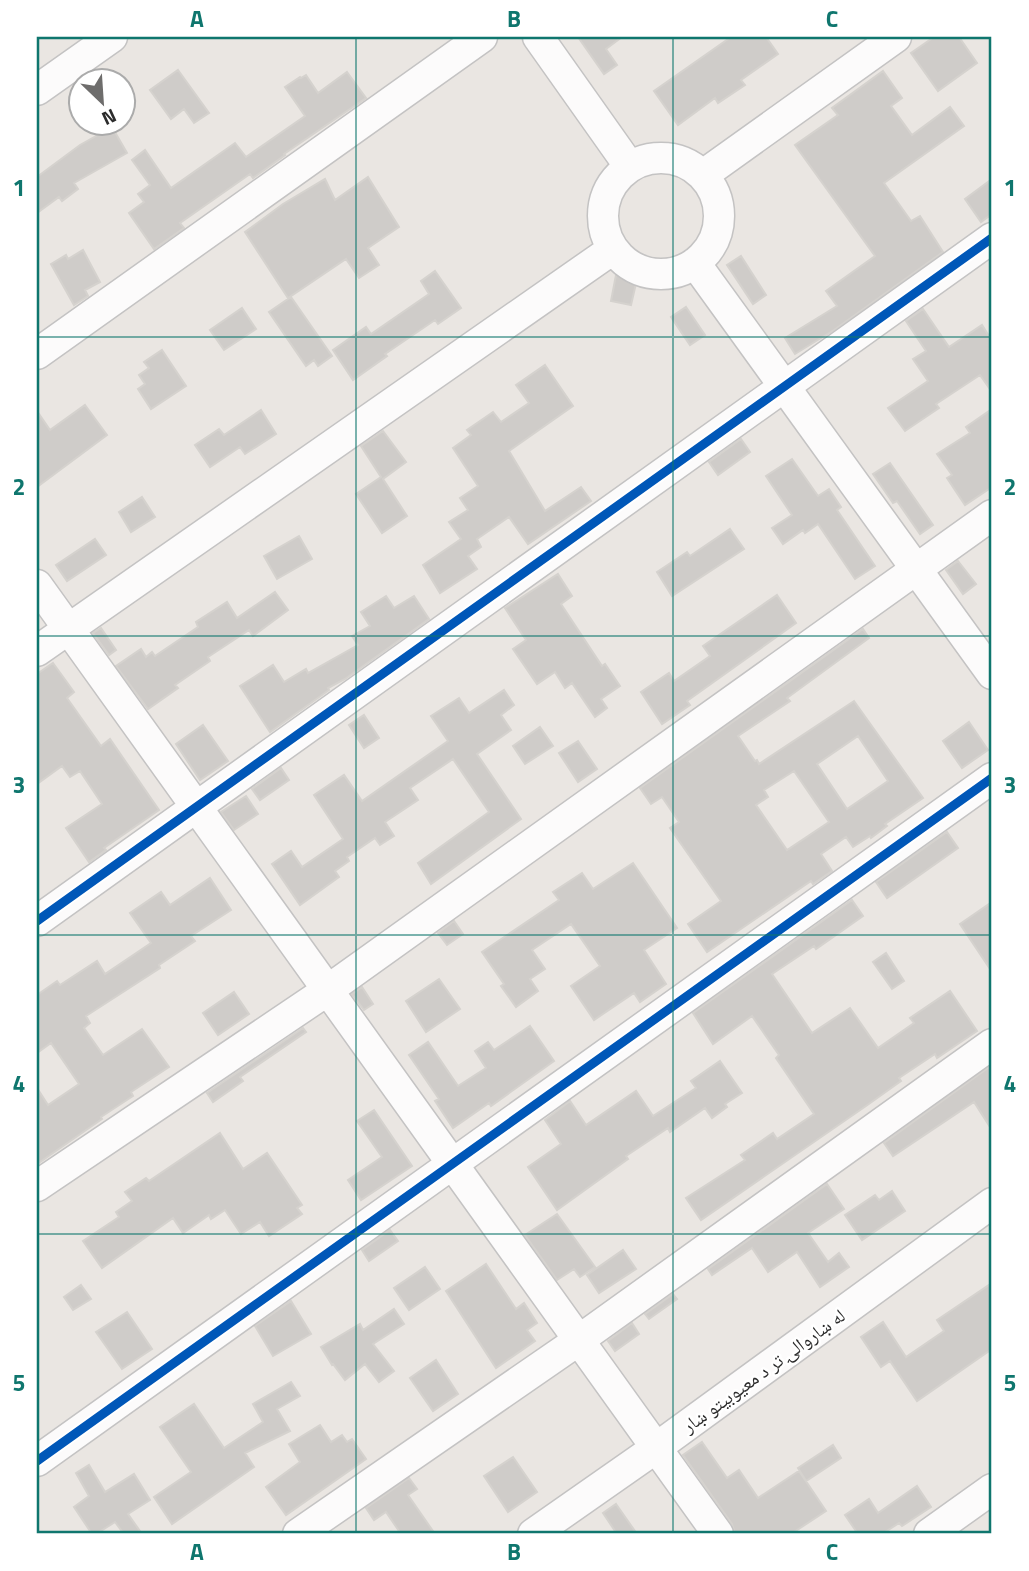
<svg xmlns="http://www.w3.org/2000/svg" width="1029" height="1571" font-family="'Titillium Web','Noto Naskh Arabic',sans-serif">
<rect width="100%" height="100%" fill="#eae6e2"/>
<path fill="#cfccc9" stroke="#d5d2ce" stroke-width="2" fill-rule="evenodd" d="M578 37H622L606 49 617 65 604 74Z
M731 37H766L778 54 741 80 745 85 718 103 715 98 678 125 654 91Z
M934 37H959L977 63 938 91 911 53Z
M178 70 209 113 194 123 184 109 171 119 150 90Z
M883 71 902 98 891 106 912 135 950 107 964 126 884 183 911 221 920 216 943 252 834 330 795 354 785 338 837 306 826 291 875 256 795 145 838 115 832 108Z
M347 72 366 98 284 154 285 155 253 178 250 174 180 223 184 228 154 249 129 213 144 202 138 194 150 185 132 160 145 150 171 188 235 143 246 157 305 116 285 87 300 77 301 78 306 75 318 93Z
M112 127 127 153 74 183 78 189 62 201 59 197 37 213V177L80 145Z
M368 177 399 227 368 248 379 265 359 278 346 259 288 298 245 232 283 204 325 179 335 200Z
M992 179V214L981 222 965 199Z
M83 250 100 282 85 290 88 296 74 305 51 264 66 255 68 259Z
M741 256 766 295 753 304 727 265Z
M435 271 461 308 438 324 435 320 385 354 387 356 353 380 333 350 366 327 371 334 429 294 421 281Z
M616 275 637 279 631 305 611 301Z
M291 297 332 356 318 366 314 360 306 366 269 312Z
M686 307 705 335 690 345 671 317Z
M242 308 256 329 224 350 210 330Z
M923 309 949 347 982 325 992 341V392L980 375 936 404 939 408 905 431 888 408 928 381 913 359 926 351 906 321Z
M162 350 186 386 151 409 138 389 145 384 139 375 149 368 144 362Z
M545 365 573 406 509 451 545 511 581 487 591 501 528 544 509 517 477 539 481 547 468 556 477 569 440 593 423 565 461 539 449 522 468 510 460 498 478 486 453 448 471 435 467 430 493 412 501 422 529 403 516 385Z
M85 405 107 435 37 487V411L50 430Z
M992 409V487L965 505 947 478 952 475 937 454 970 433 966 427Z
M261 410 276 434 245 454 240 447 210 467 195 445 219 429 224 435Z
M383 431 406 462 383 479 407 516 382 533 356 494 381 477 361 446Z
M741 439 750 452 718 475 709 462Z
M792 459 818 496 829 489 841 507 837 510 875 566 855 579 818 524 805 533 803 530 783 544 772 528 792 515 766 476Z
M890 463 933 525 920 534 897 501 893 503 873 474Z
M142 497 155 517 131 532 119 512Z
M730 529 744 549 672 596 657 572 687 552 690 556Z
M299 536 312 559 277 579 264 556Z
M95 539 106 555 67 581 56 565Z
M958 561 976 584 963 594 946 570Z
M558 574 572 596 561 604 602 666 605 664 620 686 601 699 607 708 595 717 572 683 565 688 555 672 537 684 513 649 526 640 505 608Z
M275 592 288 610 253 636 249 630 208 657 210 661 175 685 178 688 148 709 116 666 141 649 146 657 152 652 155 656 198 627 196 622 227 602 237 618Z
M777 595 796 623 687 701 690 705 662 724 641 692 669 673 674 681 710 656 703 646Z
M386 596 394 608 414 596 429 619 345 679 328 688 329 690 270 732 240 686 273 665 284 682 306 669 308 673 358 645 352 636 370 626 361 612Z
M101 628 116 650 109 655 93 633Z
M863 629 869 638 787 698 790 701 738 736 755 761 757 760 759 764 854 701 923 798 885 824 887 826 871 838 870 836 853 847 846 837 821 854 832 871 813 884 811 881 707 952 688 924 721 901 670 828 679 822 662 797 651 804 640 788ZM858 736 888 781 847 809 817 764ZM794 771 829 822 787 850 756 805 768 797 764 790Z
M53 663 74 692 67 698 101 746 110 739 159 810 104 848 106 850 89 862 66 828 102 804 80 771 70 777 62 766 37 784V674Z
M504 690 514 705 501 715 511 730 477 754 521 819 431 884 418 863 489 812 453 759 410 788 418 800 385 822 394 836 380 845 375 838 347 857 349 861 335 871 339 877 300 905 272 864 291 851 302 867 343 839 314 795 344 775 362 801 448 741 431 716 459 698 469 713Z
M364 715 379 738 364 748 349 725Z
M969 722 988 750 962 768 943 741Z
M203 725 228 761 200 780 176 744Z
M540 727 553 746 525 764 513 746Z
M578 741 597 769 578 782 559 753Z
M281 768 289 780 260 800 252 789Z
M246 796 258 814 234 830 221 812Z
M947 832 958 848 887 898 876 882Z
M633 863 677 928 644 950 666 984 640 1002 634 993 594 1020 571 986 600 966 571 924 532 950 545 969 530 979 538 991 516 1007 501 986 504 984 482 952 559 900 553 892 582 873 593 889Z
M210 878 231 910 191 936 195 941 159 965 160 968 86 1016 90 1023 84 1028 103 1055 142 1029 169 1067 131 1092 133 1096 101 1117 102 1119 37 1164V1088L48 1105 79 1084 51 1043 37 1053V995L57 981 60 985 97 961 105 974 151 943 130 913 161 892 170 905Z
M852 900 863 916 816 949 814 946 772 974 812 1033 850 1008 878 1048 914 1023 910 1018 950 991 977 1031 937 1058 935 1054 899 1078 901 1081 866 1106 701 1220 686 1198 745 1160 741 1155 773 1133 777 1139 814 1114 776 1058 779 1055 752 1016 713 1044 693 1013Z
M992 902V972L960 924Z
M454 921 463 934 447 945 438 933Z
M886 953 904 981 892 989 873 962Z
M439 979 460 1009 426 1032 406 1001Z
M362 987 373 1004 364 1010 352 994Z
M234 992 249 1014 218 1035 203 1013Z
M530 1026 554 1061 491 1106 489 1103 453 1128 435 1101 439 1099 409 1055 428 1042 458 1086 486 1068 475 1051 488 1042 494 1050Z
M303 1028 306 1032 240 1077 243 1081 213 1102 207 1093Z
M720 1061 742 1093 725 1104 727 1107 712 1118 705 1108 670 1132 668 1128 626 1156 628 1159 557 1210 528 1167 561 1144 545 1120 570 1101 586 1125 636 1091 653 1116 696 1088 691 1081Z
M992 1065V1130L974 1102 893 1156 884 1143Z
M374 1110 412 1166 361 1200 348 1180 382 1157 357 1121Z
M220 1133 243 1169 267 1153 302 1205 297 1208 302 1214 269 1236 260 1222 241 1234 225 1210 211 1219 209 1215 183 1233 173 1218 102 1268 83 1241 119 1217 116 1212 132 1201 125 1192 146 1178 149 1181Z
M827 1184 844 1209 808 1233 828 1262 839 1253 849 1267 820 1287 797 1252 768 1272 752 1248 712 1275 708 1269Z
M892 1191 905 1211 862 1240 845 1215 875 1195 879 1200Z
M557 1214 595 1267 580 1277 574 1269 557 1280 525 1235Z
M390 1230 398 1241 369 1261 362 1250Z
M623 1250 636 1269 599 1293 587 1275Z
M486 1264 516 1309 524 1303 537 1323 527 1330 535 1341 496 1368 446 1291Z
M425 1267 440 1289 409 1310 394 1288Z
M992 1283V1349L917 1401 890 1361 881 1367 861 1337 883 1322 906 1357 944 1331 937 1320Z
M81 1285 91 1299 73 1310 64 1297Z
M673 1294 677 1299 649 1319 645 1314Z
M291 1301 311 1334 273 1356 255 1326Z
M394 1309 404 1324 373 1344 394 1371 379 1382 365 1364 345 1380 333 1364 332 1365 321 1347 360 1324 363 1330Z
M127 1312 152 1349 122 1369 96 1332Z
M632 1323 639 1334 615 1351 608 1341Z
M436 1360 458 1394 433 1411 410 1378Z
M291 1382 300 1396 277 1409 290 1431 245 1453 254 1467 172 1524 154 1497 191 1472 160 1427 194 1404 224 1448 263 1422 253 1404Z
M320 1425 331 1442 342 1435 347 1442 352 1439 366 1459 286 1515 266 1487 300 1462 289 1444Z
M702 1442 727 1478 739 1470 758 1498 799 1471 826 1511 791 1534H735L732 1524 683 1455Z
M833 1445 841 1458 806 1481 798 1468Z
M513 1457 537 1492 508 1512 484 1476Z
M89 1465 105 1492 134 1474 150 1500 128 1514 142 1534H124L115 1522 96 1534H92L74 1507 89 1496 76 1473Z
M409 1478 417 1489 408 1495 435 1534H401L386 1512 374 1520 366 1508Z
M917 1486 931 1507 902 1526 899 1523 882 1534H858L845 1515 869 1499 878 1513Z
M616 1504 637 1534H617L603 1513Z"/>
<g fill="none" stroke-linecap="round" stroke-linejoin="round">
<defs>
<path id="minor" d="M538 37 630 167
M37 90 112 37
M603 216a58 58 0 1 1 116 0a58 58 0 1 1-116 0Z
M703 175 896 37
M695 263 992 674
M37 354 482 37
M37 585 718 1534
M37 651 613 249
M37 921 992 238
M37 1186 328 990 992 515
M37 1461 992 778
M298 1534 579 1340 992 1044
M533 1534 656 1448 992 1203
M929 1534 992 1489"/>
</defs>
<use href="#minor" stroke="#c4c3c3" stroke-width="33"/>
<use href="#minor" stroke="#fcfbfb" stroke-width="30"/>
<defs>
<path id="cycleway" d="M37 921 992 238
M37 1461 992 778"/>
</defs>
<use href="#cycleway" stroke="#fff" stroke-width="13"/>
<use href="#cycleway" stroke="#0057b8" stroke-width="9"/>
</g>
<path fill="none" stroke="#0f766e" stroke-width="2" stroke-opacity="0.55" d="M356 37V1534M673 37V1534M37 337H992M37 636H992M37 935H992M37 1234H992"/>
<g text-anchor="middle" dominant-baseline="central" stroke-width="5" stroke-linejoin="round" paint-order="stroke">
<g font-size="19" fill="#2c2c2c" stroke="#fff">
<text transform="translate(763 1370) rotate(-36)">له ښاروالۍ تر د معیوبیتو ښار</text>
</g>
</g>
<rect width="1029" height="1571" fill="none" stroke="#ffffff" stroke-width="77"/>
<g transform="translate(102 102) rotate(155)"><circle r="33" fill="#ffffff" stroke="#ababab" stroke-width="2"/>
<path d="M0-5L12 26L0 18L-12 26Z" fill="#6e6d6c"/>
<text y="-10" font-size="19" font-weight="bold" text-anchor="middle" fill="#2c2c2c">N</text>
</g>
<rect x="38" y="38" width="952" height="1494" fill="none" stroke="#0f766e" stroke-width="2.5"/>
<g font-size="23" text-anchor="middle" font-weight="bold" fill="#0f766e">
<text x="197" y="27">A</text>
<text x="514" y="27">B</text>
<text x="832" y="27">C</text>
<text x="19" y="196">1</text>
<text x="1010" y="196">1</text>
<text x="19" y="495">2</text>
<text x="1010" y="495">2</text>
<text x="19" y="793">3</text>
<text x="1010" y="793">3</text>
<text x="19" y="1092">4</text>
<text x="1010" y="1092">4</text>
<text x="19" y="1391">5</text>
<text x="1010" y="1391">5</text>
<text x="197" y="1560">A</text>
<text x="514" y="1560">B</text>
<text x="832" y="1560">C</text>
</g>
</svg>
